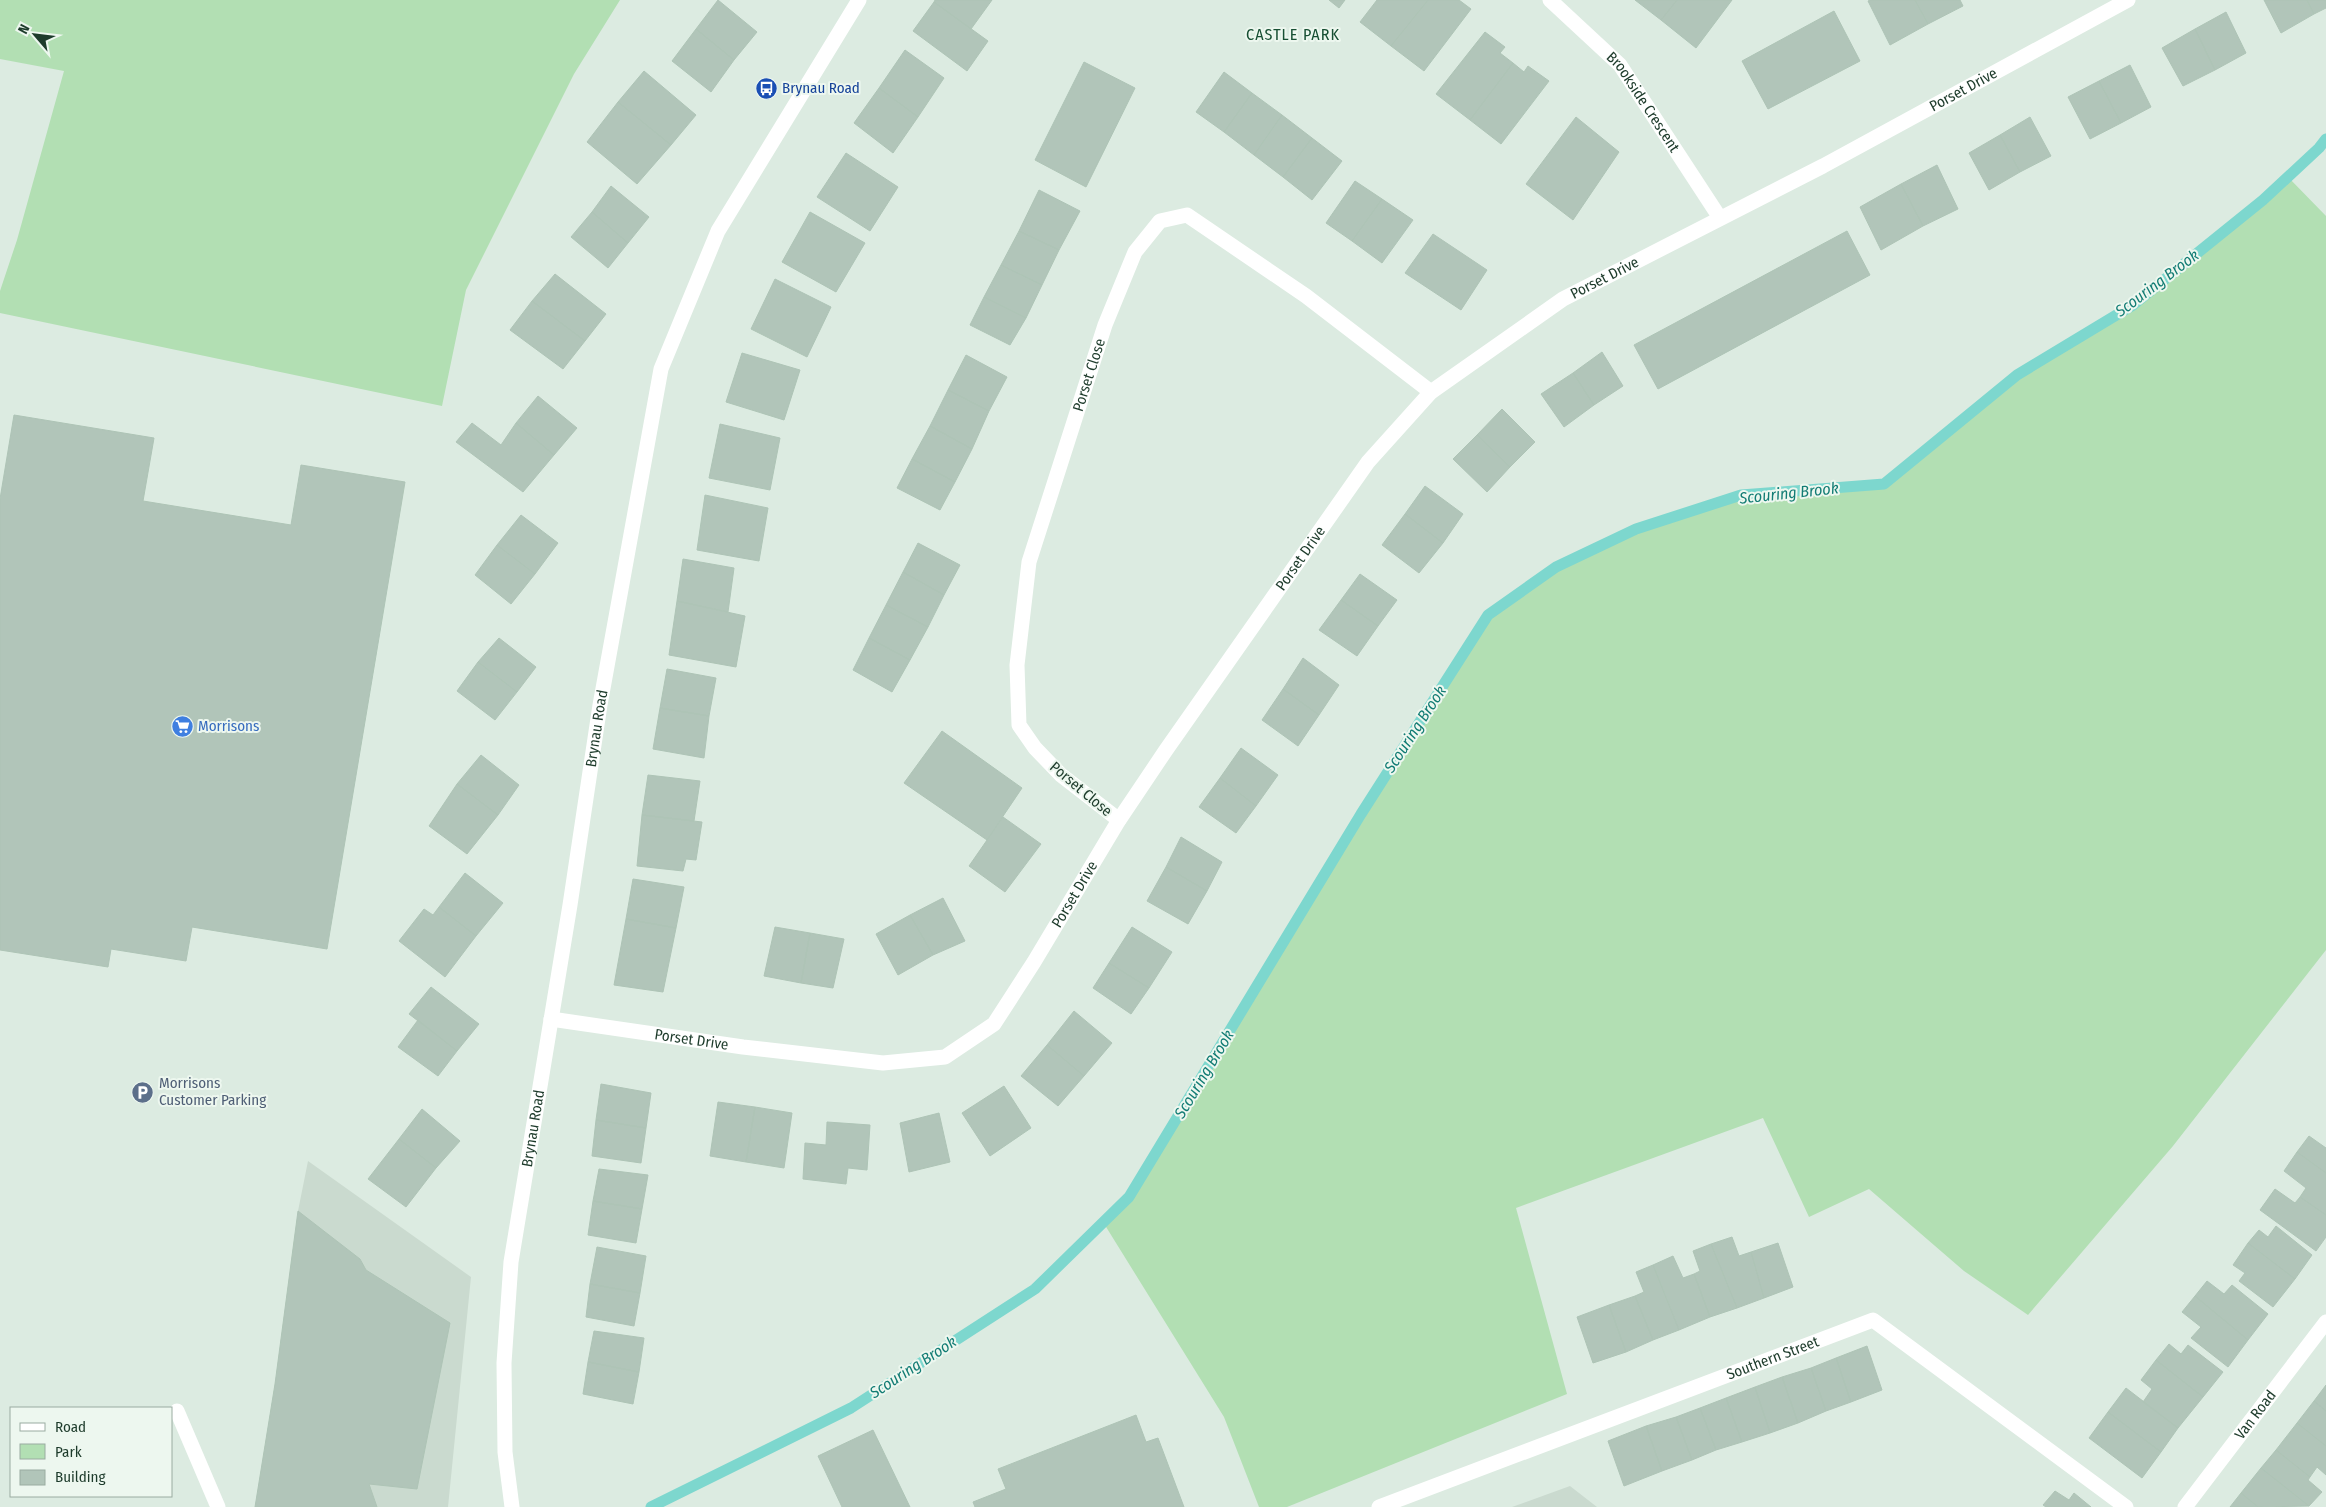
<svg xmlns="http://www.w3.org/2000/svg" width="2326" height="1507" font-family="'Fira Sans Condensed',sans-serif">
<rect width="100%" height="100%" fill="#dcebe1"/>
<path fill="#cadacf" d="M308 1161 471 1277 448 1507H255L275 1384 298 1211Z
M1570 1486 1597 1507H1512Z"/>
<path fill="#b2dfb3" d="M0 0H620L574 74 466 290 442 406 0 313V291L17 240 64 71 0 59Z
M2288 177 2326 216V950L2173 1146 2028 1315 1964 1271 1869 1189 1809 1217 1763 1118 1516 1208 1567 1394 1287 1507H1259L1224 1417 1103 1222 1129 1197 1361 814 1488 615 1556 567 1636 529 1741 495 1884 484 2017 375 2133 305Z"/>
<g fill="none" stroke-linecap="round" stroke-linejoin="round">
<path stroke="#7dd7ce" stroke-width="11" d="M651 1507 851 1408 1035 1289 1129 1197 1361 814 1488 615 1556 567 1636 529 1741 495 1884 484 2017 375 2133 305 2263 200 2319 148 2326 139"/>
</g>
<path fill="#b1c5b9" stroke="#aec4b6" d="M718 0 757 32 734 60 696 29Z
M935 0H992L971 29 934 2Z
M1329 0H1345L1339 8Z
M1377 0H1428L1391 46 1360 22Z
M1428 0H1459L1471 9 1424 71 1391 46Z
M1635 0H1677L1661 20Z
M1677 0H1732L1696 48 1661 20Z
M1870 0H1915L1928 24 1890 45 1868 1Z
M1915 0H1960L1963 6 1928 24Z
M2264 0H2307L2314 14 2281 33Z
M2307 0H2326V8L2314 14Z
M934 2 988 41 967 71 913 31Z
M1834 11 1860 61 1768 109 1742 61Z
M2226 12 2246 53 2215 70 2195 29Z
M696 29 734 60 711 92 672 61Z
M2195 29 2215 70 2183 86 2162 48Z
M1485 32 1505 47 1500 53 1513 63 1470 120 1436 94Z
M905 50 944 78 918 117 879 88Z
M1084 62 1135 88 1086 187 1035 160Z
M1513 63 1524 72 1528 66 1549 81 1501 144 1470 120Z
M2130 65 2151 107 2121 123 2099 81Z
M644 71 696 115 671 145 618 102Z
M1224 72 1252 93 1224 132 1196 112Z
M2099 81 2121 123 2090 139 2068 97Z
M879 88 918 117 893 153 854 123Z
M1252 93 1282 115 1254 155 1224 132Z
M618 102 671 145 637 184 587 142Z
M1282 115 1312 138 1283 177 1254 155Z
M1576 117 1619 152 1573 220 1526 184Z
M2030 117 2051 156 2020 172 2000 135Z
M2000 135 2020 172 1989 190 1969 153Z
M1312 138 1342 161 1312 200 1283 177Z
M846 153 898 187 870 231 817 197Z
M1937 165 1958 209 1923 226 1901 184Z
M1355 181 1382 199 1352 241 1326 223Z
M1901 184 1923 226 1881 250 1860 207Z
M611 186 649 217 628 243 592 212Z
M1039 190 1080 211 1059 250 1019 231Z
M1382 199 1413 220 1382 263 1352 241Z
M592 212 628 243 608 268 571 237Z
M810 212 865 243 836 292 782 262Z
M1019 231 1059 250 1042 285 1001 265Z
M1847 231 1870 275 1658 389 1634 345Z
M1433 234 1487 270 1461 310 1405 273Z
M1001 265 1042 285 1026 318 984 297Z
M555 274 606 314 585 341 532 301Z
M775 279 831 307 807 357 751 329Z
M984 297 1026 318 1010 345 970 325Z
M532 301 585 341 563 369 510 330Z
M1602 352 1623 386 1594 405 1573 373Z
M742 353 800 370 784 420 726 402Z
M966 355 1007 377 989 411 948 390Z
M1573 373 1594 405 1564 427 1541 394Z
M948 390 989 411 972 449 930 426Z
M538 396 577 428 554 455 516 423Z
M1502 409 1535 442 1510 467 1477 435Z
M14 415 154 438 143 501 291 525 301 465 405 482 327 949 192 927 186 961 111 949 108 967 0 950V499Z
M472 423 501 445 516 423 554 455 523 492 456 442Z
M720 424 780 438 770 490 709 478Z
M930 426 972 449 955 482 912 459Z
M1477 435 1510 467 1487 492 1453 459Z
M912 459 955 482 940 510 897 488Z
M1425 486 1463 514 1443 543 1405 514Z
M705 495 768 508 759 561 697 550Z
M1405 514 1443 543 1419 573 1382 545Z
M521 515 558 543 535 574 497 545Z
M918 543 960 565 944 595 903 572Z
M497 545 535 574 511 604 475 575Z
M683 559 734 568 728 612 677 601Z
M903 572 944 595 928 627 886 605Z
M1360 574 1397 600 1378 626 1341 600Z
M1341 600 1378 626 1357 656 1319 630Z
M677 601 745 616 736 667 669 655Z
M886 605 928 627 910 660 869 638Z
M499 638 536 667 517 692 478 662Z
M869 638 910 660 892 692 853 670Z
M1303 658 1339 685 1319 715 1283 689Z
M478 662 517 692 495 720 457 691Z
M667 669 716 678 709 716 660 708Z
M1283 689 1319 715 1298 746 1262 720Z
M660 708 709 716 704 758 653 749Z
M942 731 1022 788 987 840 904 783Z
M1241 748 1278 775 1256 806 1220 778Z
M481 755 519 785 498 815 457 784Z
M648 775 700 781 694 821 642 815Z
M1220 778 1256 806 1236 833 1199 807Z
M457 784 498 815 467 854 429 826Z
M642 815 702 822 696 860 686 859 683 871 637 866Z
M1003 817 1041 844 1005 892 969 866Z
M1181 837 1222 862 1207 891 1166 867Z
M1166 867 1207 891 1188 924 1147 901Z
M465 873 503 903 476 936 439 907Z
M633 879 684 887 676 928 626 919Z
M943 898 965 941 933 955 910 915Z
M439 907 476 936 445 977 399 941 424 909 433 915Z
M910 915 933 955 898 975 876 934Z
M626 919 676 928 663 992 614 985Z
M775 927 810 933 801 983 764 976Z
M1132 927 1172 952 1149 988 1109 963Z
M810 933 844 939 833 988 801 983Z
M1109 963 1149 988 1131 1014 1093 988Z
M431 987 479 1024 457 1051 409 1014Z
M1074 1011 1112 1043 1084 1076 1047 1045Z
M418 1020 457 1051 438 1076 398 1047Z
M1047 1045 1084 1076 1058 1106 1021 1076Z
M601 1084 651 1093 646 1128 596 1120Z
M1004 1086 1031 1128 990 1156 962 1113Z
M718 1102 755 1107 746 1162 710 1156Z
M755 1107 792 1113 784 1168 746 1162Z
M422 1109 460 1141 436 1168 399 1139Z
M939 1113 950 1162 909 1172 900 1123Z
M596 1120 646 1128 641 1163 592 1156Z
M827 1122 870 1125 867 1170 848 1168 846 1184 803 1179 805 1143 826 1145Z
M2309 1136 2326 1148V1173L2297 1152Z
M399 1139 436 1168 406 1207 368 1179Z
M2297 1152 2326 1173V1215L2300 1197 2306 1188 2284 1171Z
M599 1169 648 1175 642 1209 593 1201Z
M2275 1189 2295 1203 2300 1197 2326 1215V1237L2316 1251 2260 1210Z
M593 1201 642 1209 636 1243 588 1235Z
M298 1211 360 1259 366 1270 450 1323 417 1489 369 1484 377 1507H255L275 1384Z
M2276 1226 2312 1255 2295 1279 2248 1243 2259 1230 2268 1237Z
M1732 1237 1739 1256 1751 1252 1764 1298 1737 1308 1711 1244Z
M1778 1243 1793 1287 1764 1298 1751 1252Z
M2248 1243 2295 1279 2273 1307 2239 1281 2245 1273 2233 1265Z
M1711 1244 1737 1308 1710 1317 1694 1274 1700 1271 1693 1251Z
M597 1247 646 1256 640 1293 590 1284Z
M1673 1256 1683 1278 1694 1274 1710 1317 1679 1330 1653 1265Z
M1653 1265 1679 1330 1653 1340 1635 1296 1644 1292 1636 1272Z
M2207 1281 2224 1294 2232 1285 2268 1314 2248 1340 2195 1296Z
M590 1284 640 1293 634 1326 586 1317Z
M1635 1296 1653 1340 1626 1352 1609 1305Z
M2195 1296 2248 1340 2228 1367 2191 1338 2201 1327 2182 1312Z
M1609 1305 1626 1352 1593 1363 1577 1317Z
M594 1331 644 1338 639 1372 588 1362Z
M2169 1344 2181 1354 2188 1345 2223 1372 2203 1397 2156 1360Z
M1867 1346 1882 1390 1851 1402 1836 1358Z
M1836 1358 1851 1402 1826 1411 1811 1368Z
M2156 1360 2203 1397 2178 1428 2143 1402 2152 1389 2141 1380Z
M588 1362 639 1372 633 1404 583 1394Z
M1811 1368 1826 1411 1798 1423 1782 1377Z
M1782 1377 1798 1423 1770 1433 1755 1387Z
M2326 1385V1411L2314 1401Z
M1755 1387 1770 1433 1742 1442 1726 1398Z
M2126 1388 2178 1428 2161 1452 2108 1412Z
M1726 1398 1742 1442 1716 1450 1700 1408Z
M2314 1401 2326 1411V1446L2297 1423Z
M1700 1408 1716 1450 1692 1460 1676 1417Z
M2108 1412 2161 1452 2142 1478 2089 1438Z
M1136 1415 1146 1442 1158 1438 1184 1507H975L973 1502 1006 1489 998 1469Z
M1676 1417 1692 1460 1662 1471 1646 1426Z
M2297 1423 2326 1446V1475L2317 1467 2310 1477 2276 1450Z
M1646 1426 1662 1471 1624 1486 1608 1441Z
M873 1430 910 1507H842L818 1456Z
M2276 1450 2310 1477 2308 1480 2322 1492 2309 1506 2261 1468Z
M2261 1468 2309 1506 2258 1507 2241 1493Z
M2055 1491 2069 1500 2074 1493 2091 1507H2046L2043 1505Z
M2241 1493 2258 1507H2230Z"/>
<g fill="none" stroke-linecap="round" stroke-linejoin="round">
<path stroke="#fff" stroke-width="15" d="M177 1411 218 1507"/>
<g stroke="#fff" stroke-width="15">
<path id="s1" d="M1550 0 1620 65 1720 218"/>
<path id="s2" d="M1119 820 1061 775 1035 748 1019 725 1017 665 1029 562 1105 325 1135 252 1160 221 1187 215 1306 296 1431 392"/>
<path id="s3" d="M551 1019 743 1047 883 1063 945 1057 994 1024 1034 962 1119 820 1166 750 1368 462 1431 392 1563 299 1823 166 2128 0"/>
<path id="s4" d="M512 1507 505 1452 504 1363 511 1262 570 905 600 705 661 369 718 231 859 0"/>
<path id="s5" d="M1379 1507 1873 1320 2126 1507"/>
</g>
<path stroke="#fff" stroke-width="15" id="s6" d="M2185 1507 2326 1322"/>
</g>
<defs>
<symbol id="bus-disc" viewBox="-11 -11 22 22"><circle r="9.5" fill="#1a4fb4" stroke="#edf7ef"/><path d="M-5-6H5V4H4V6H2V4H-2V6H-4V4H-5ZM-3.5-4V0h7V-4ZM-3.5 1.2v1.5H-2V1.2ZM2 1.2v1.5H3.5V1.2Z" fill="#fff"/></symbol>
<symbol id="supermarket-disc" viewBox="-11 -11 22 22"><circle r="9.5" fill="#3f7fe0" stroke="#edf7ef"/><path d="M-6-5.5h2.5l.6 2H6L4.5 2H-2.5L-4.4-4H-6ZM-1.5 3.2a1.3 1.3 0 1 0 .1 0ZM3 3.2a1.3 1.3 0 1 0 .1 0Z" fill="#fff"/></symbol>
<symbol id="parking-disc" viewBox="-11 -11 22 22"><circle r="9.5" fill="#5c6f8a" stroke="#edf7ef"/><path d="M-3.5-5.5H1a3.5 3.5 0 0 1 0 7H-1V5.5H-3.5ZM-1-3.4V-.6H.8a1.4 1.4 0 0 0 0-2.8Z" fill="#fff"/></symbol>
</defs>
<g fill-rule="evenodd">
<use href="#bus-disc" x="754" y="76" width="25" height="25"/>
<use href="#supermarket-disc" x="170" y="714" width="25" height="25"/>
<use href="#parking-disc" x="130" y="1080" width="25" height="25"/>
</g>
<g text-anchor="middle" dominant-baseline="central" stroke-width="4" stroke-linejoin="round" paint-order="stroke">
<g font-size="15" fill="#164399" stroke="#edf7ef" text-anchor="start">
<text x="782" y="88">Brynau Road</text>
</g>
<g font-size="15" fill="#1d3b2b" stroke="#edf7ef">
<text stroke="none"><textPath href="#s3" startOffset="1839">Porset Drive</textPath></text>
<text stroke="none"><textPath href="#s1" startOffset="139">Brookside Crescent</textPath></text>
<text stroke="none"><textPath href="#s3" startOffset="1434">Porset Drive</textPath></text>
<text stroke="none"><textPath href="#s2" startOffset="499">Porset Close</textPath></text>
<text stroke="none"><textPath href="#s3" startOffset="1014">Porset Drive</textPath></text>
<text stroke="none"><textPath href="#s4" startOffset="786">Brynau Road</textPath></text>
<text transform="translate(1081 789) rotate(40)">Porset Close</text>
<text stroke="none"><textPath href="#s3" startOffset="609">Porset Drive</textPath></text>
<text stroke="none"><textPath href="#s3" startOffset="142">Porset Drive</textPath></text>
<text stroke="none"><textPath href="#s4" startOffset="381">Brynau Road</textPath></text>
<text stroke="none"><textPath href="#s5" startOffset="421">Southern Street</textPath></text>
<text stroke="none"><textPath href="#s6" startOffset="116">Van Road</textPath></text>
</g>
<g font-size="15" fill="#366cbe" stroke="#edf7ef" text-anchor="start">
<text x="198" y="726">Morrisons</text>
</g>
<g font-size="15" fill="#4e5e75" stroke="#edf7ef" text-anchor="start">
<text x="159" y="1083">Morrisons<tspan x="159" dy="17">Customer Parking</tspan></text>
</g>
<g font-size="16" letter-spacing="1" fill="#174f33" stroke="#edf7ef">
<text x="1293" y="34">CASTLE PARK</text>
</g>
<g font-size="16" font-style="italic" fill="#127c74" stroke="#edf7ef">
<text transform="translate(2157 283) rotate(-37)">Scouring Brook</text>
<text transform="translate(1789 493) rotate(-6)">Scouring Brook</text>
<text transform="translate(1415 729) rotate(-57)">Scouring Brook</text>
<text transform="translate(1204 1074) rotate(-59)">Scouring Brook</text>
<text transform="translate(913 1367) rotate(-33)">Scouring Brook</text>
</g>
</g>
<rect x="10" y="1407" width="162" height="90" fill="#edf7ef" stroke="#9aaca1"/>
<rect x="20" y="1423" width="25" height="8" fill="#ffffff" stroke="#9aaca1"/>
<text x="55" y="1432" font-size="15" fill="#1d3b2b">Road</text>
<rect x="20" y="1444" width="25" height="15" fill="#b2dfb3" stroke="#9aaca1"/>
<text x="55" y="1457" font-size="15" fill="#1d3b2b">Park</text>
<rect x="20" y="1470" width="25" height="15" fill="#b1c5b9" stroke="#9aaca1"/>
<text x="55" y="1482" font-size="15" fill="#1d3b2b">Building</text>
<g transform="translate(35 35) rotate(298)" stroke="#edf7ef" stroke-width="4" paint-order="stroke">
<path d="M0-4L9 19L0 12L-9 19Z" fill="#1d3b2b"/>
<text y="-8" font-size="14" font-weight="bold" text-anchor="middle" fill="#1d3b2b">N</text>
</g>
</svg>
